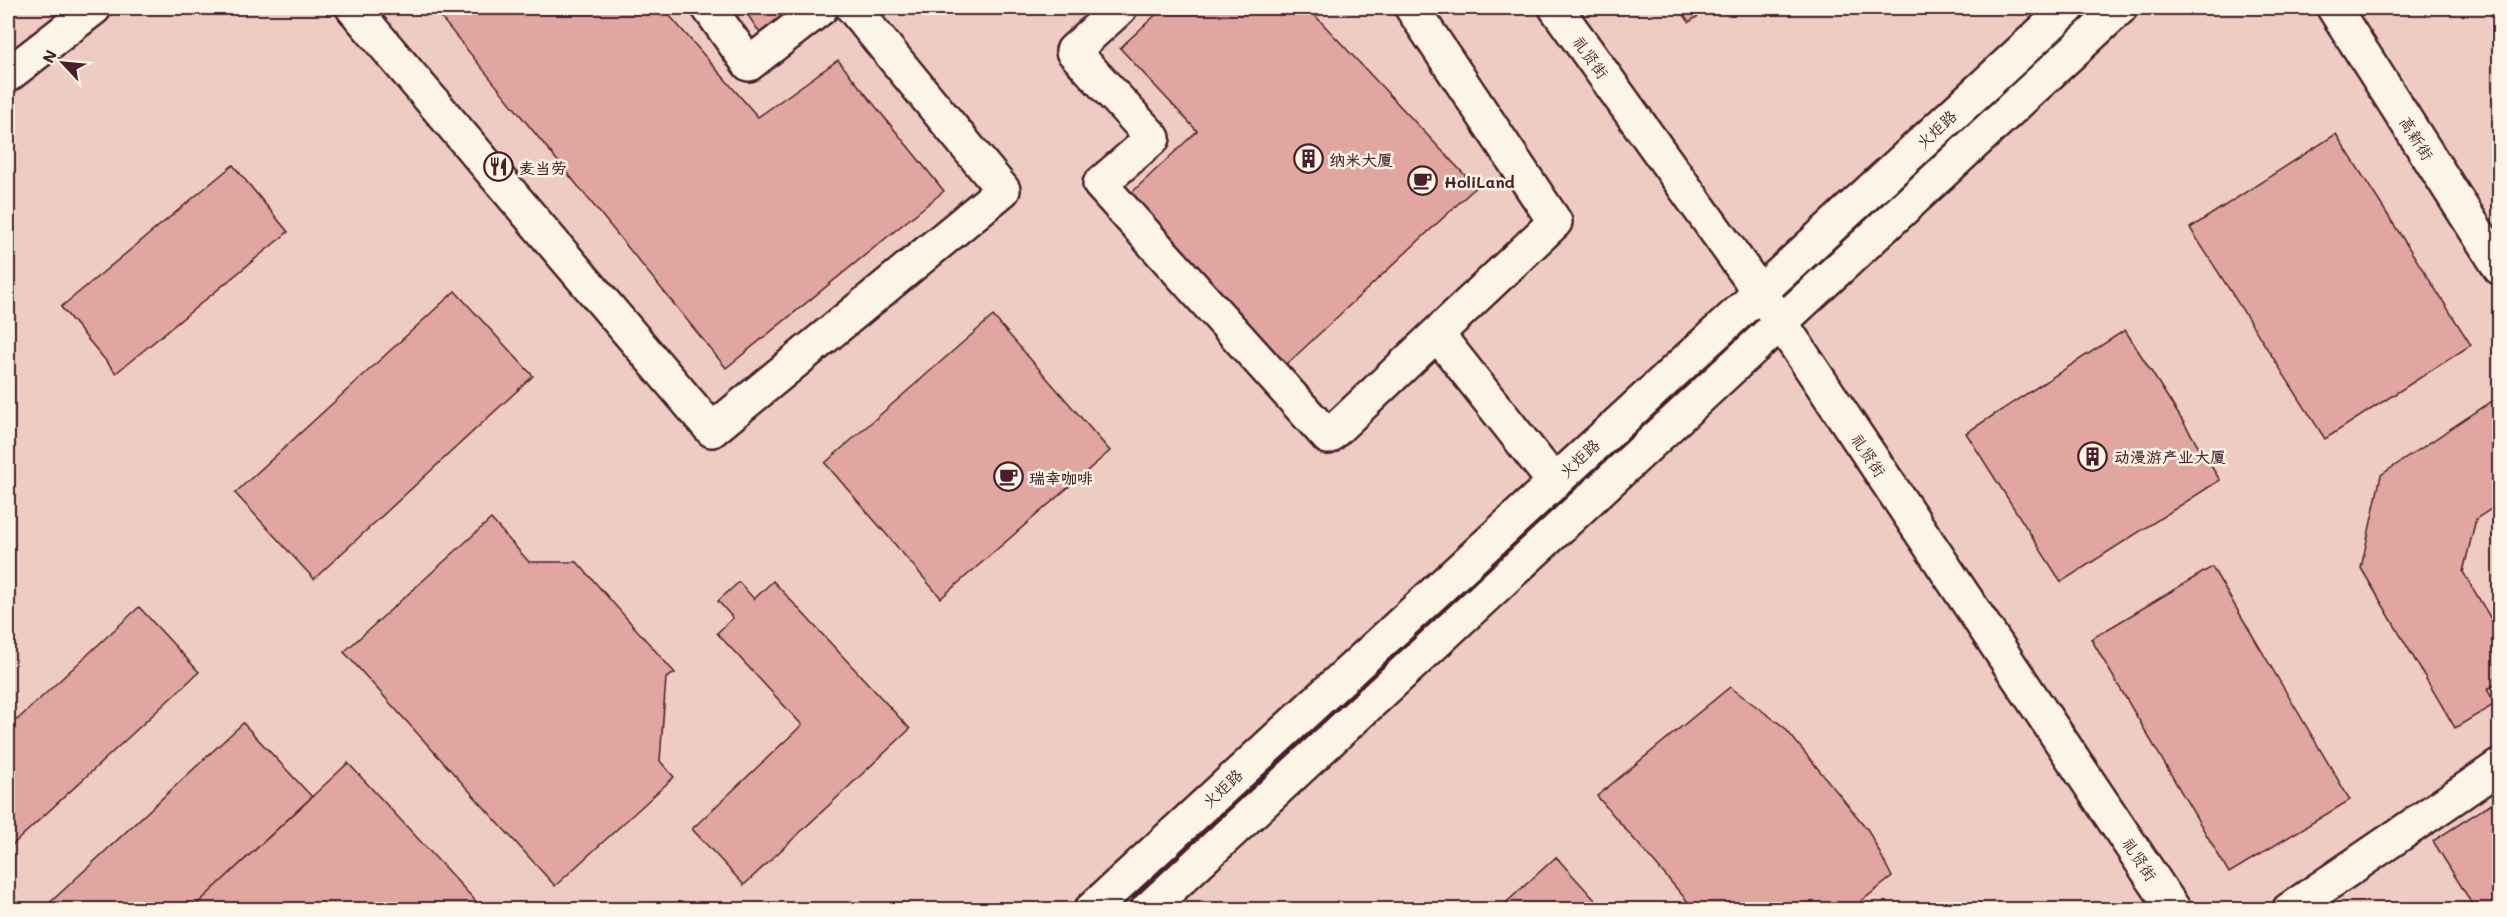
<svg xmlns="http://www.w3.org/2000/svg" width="2507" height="917" font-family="Mali,'LXGW WenKai TC',sans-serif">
<rect width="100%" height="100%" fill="#f4ddd0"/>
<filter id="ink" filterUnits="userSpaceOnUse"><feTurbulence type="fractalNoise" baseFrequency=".0167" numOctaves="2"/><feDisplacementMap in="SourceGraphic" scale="12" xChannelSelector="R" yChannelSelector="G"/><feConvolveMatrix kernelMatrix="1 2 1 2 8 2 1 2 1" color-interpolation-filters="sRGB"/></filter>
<g filter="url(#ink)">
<path fill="#eeccc2" d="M8 8H2499V909H8Z"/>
<path fill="#e1a6a0" stroke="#4a1f2b" stroke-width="1.5" d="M446 8H663L758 117 838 60 944 191 726 368 438 14Z
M743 8H802L764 39Z
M1163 8H1308L1476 187 1286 365 1128 196 1197 131 1120 48Z
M1679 8H1711L1689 22Z
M2336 134 2471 345 2325 439 2190 228Z
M233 165 288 232 116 373 61 307Z
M455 291 533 376 314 579 235 493Z
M993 316 1110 451 941 598 825 463Z
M2125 330 2220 480 2061 582 1966 433Z
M2500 396V503L2476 519 2463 572 2500 634V682L2487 689 2495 704 2455 728 2361 568 2381 475Z
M491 519 529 562H577L675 673 666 678 660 761 674 777 555 886 344 652Z
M2212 567 2350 800 2229 873 2091 639Z
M773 581 910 729 744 885 692 829 802 725 717 633 733 618 718 601 739 582 754 599Z
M139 607 199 672 10 847 8 843V710L17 720Z
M1730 687 1784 727 1868 830 1892 877 1850 910H1695L1597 796Z
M243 723 312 797 197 904 191 910H42Z
M348 763 484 910H202L197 904Z
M2500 798V910H2476L2433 841Z
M1556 857 1604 910H1498Z"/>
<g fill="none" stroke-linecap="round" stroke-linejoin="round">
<defs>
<path id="minor" d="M353 8 712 430 1003 190 853 8
M709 8 749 64 821 8
M1120 8 1073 51 1153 138 1100 184 1328 437 1555 222 1412 8
M1556 8 1769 305 2174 910
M2334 8 2500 268
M8 75 94 8
M1437 334 1554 482
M1091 910 2068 8
M1147 910 2120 8
M2289 910 2500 766"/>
</defs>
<use href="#minor" stroke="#4a1f2b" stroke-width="38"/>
<use href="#minor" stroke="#fcf5e5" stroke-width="33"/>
</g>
</g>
<defs>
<symbol id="building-ring" viewBox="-11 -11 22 22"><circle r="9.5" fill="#fcf5e5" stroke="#4a1f2b" stroke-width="1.5"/><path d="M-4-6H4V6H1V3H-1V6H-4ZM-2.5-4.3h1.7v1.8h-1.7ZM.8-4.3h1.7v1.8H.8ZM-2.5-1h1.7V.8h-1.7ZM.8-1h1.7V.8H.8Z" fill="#4a1f2b"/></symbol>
<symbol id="restaurant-ring" viewBox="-11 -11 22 22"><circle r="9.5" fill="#fcf5e5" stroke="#4a1f2b" stroke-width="1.5"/><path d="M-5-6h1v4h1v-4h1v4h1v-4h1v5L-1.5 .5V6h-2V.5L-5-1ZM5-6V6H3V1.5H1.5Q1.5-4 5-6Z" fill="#4a1f2b"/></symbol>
<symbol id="cafe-ring" viewBox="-11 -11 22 22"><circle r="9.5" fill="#fcf5e5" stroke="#4a1f2b" stroke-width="1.5"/><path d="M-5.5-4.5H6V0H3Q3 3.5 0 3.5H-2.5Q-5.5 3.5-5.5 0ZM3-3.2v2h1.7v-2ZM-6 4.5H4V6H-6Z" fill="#4a1f2b"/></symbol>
</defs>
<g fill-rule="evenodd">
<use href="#building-ring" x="1292" y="142" width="33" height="33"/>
<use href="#restaurant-ring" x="482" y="150" width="33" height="33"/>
<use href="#cafe-ring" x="1406" y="164" width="33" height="33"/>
<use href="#building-ring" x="2076" y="440" width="33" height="33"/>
<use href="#cafe-ring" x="992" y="460" width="33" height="33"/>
</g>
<g text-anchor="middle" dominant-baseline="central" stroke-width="5" stroke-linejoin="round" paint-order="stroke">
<g font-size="16" fill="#4a1f2b" stroke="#fcf5e5">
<text transform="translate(1591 57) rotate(54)">礼贤街</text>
<text transform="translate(1936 129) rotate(-43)">火炬路</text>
<text transform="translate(2417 138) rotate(58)">高新街</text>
<text transform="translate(1869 455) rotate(56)">礼贤街</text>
<text transform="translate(1579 458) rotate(-43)">火炬路</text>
<text transform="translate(1222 788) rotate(-43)">火炬路</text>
<text transform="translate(2140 859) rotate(56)">礼贤街</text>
</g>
<g font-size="16" font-weight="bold" fill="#4a1f2b" stroke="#fcf5e5" text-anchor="start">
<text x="1329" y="159">纳米大厦</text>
<text x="519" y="167">麦当劳</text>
<text x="1444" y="181">HoliLand</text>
<text x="2114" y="456">动漫游产业大厦</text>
<text x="1029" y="477">瑞幸咖啡</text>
</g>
</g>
<rect width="2507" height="917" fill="none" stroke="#fcf5e5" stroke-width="30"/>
<rect x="15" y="15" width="2477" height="887" fill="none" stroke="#4a1f2b" stroke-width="2" filter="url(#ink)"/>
<g transform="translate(63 63) rotate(296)" stroke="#fcf5e5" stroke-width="4.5" paint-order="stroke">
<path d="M0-4.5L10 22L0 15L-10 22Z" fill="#4a1f2b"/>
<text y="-9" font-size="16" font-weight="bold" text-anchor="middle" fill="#4a1f2b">N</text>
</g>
</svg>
